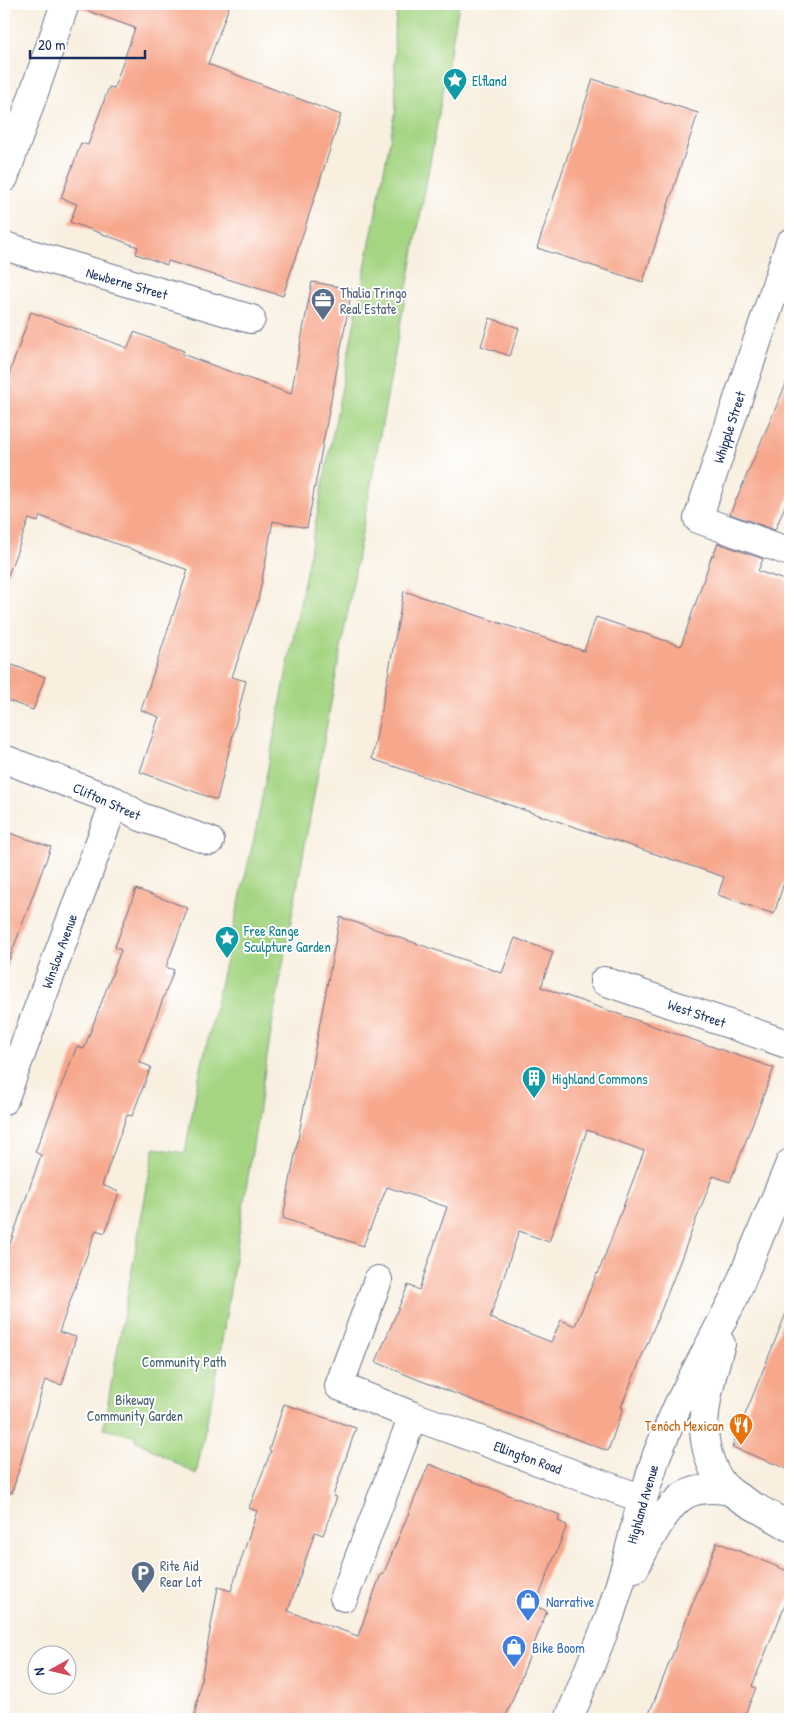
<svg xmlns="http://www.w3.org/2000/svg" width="794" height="1723" font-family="'Patrick Hand',sans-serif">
<rect width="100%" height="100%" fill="#fff"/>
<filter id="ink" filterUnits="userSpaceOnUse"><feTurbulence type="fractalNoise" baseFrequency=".02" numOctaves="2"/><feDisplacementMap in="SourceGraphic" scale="10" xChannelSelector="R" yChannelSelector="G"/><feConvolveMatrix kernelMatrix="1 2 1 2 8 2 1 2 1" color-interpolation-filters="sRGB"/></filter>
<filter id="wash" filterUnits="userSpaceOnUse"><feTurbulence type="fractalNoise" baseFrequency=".0096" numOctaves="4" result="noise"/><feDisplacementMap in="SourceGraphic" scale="20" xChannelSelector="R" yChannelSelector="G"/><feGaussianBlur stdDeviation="1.12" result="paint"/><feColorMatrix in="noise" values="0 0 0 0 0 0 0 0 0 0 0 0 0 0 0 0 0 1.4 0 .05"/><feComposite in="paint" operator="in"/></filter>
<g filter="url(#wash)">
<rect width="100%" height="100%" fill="#f8efdf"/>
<path fill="#a5d583" stroke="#608270" d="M398 4H459L273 1019 217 1372 196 1474 135 1440V1436L103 1429 154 1148 185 1153 197 1086 256 829 396 109 394 34Z"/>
<g id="blocks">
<path fill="#f7a78c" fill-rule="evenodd" d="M80 4H230L208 64 341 115 283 296 168 261 167 265 136 254 138 247 70 222 77 204 61 198 81 143 88 145 109 87 114 88 135 28 80 8Z
M593 79 698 113 643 282 537 248Z
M312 282 352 289 307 528 273 521 258 601 232 677 246 681 217 800 140 772 159 717 141 710 188 570 40 516 38 522 29 519 7 578H4V388L31 312 128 348 134 332 184 351 182 354 291 394Z
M490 318 519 328 510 356 481 346Z
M789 377 790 494 775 530 730 514Z
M718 543 763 559 758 571 790 582V864L774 914 718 895 724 877 372 759 404 591 584 651 596 617 681 646 712 555 713 556Z
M4 662 45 677 33 710 4 699Z
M4 831 51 847 7 965H4Z
M136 889 188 908 166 967 174 970 139 1062 151 1067 132 1116 127 1115 102 1185 119 1192 105 1233 96 1230 59 1332 76 1337 62 1385 45 1380 12 1493 4 1492V1261L41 1155 35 1152 77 1046 84 1049 121 950 115 947Z
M340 917 502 973 515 938 553 952 541 987 774 1068 730 1182 713 1176 662 1308 621 1407 623 1408 608 1451 419 1380 376 1362 408 1285 419 1290 447 1207 387 1187 363 1246 283 1218ZM587 1130 644 1151 598 1274 597 1273 575 1326 561 1320 551 1342 490 1318 519 1231 549 1242Z
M789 1306H790V1470L732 1447Z
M284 1404 356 1428 333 1496 337 1497 323 1535 315 1532 288 1611 358 1636 381 1574 383 1575 429 1464 560 1515 558 1521 567 1525 535 1606 547 1611 505 1719H194L218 1587 231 1591 257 1511 249 1508 271 1451 269 1450Z
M717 1542 790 1572V1593L752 1686 756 1688 743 1719H647Z"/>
</g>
</g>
<g filter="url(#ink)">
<use href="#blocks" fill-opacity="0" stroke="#68728b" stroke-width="1"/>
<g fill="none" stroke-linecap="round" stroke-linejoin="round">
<defs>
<path id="minor" d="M790 243 698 519 790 552
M4 246 251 319
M4 759 115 801 141 817 210 841
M604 981 790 1045
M4 1100 115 801
M378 1280 339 1386 413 1416 643 1499
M344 1597 413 1416"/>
<path id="tertiary" d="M4 178 65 4"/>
<path id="secondary" d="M721 1344C713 1370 705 1399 704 1426 704 1448 713 1479 731 1492 749 1505 771 1515 790 1527
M635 1568C645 1548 665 1506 685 1495 697 1488 716 1488 730 1491
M569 1719 610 1616 625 1567 638 1515 657 1454 678 1405 734 1298 790 1163"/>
</defs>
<use href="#minor" stroke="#68728b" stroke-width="30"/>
<use href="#tertiary" stroke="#68728b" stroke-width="30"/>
<use href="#secondary" stroke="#68728b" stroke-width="30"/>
<use href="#minor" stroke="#fff" stroke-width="28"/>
<use href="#tertiary" stroke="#fff" stroke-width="28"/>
<use href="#secondary" stroke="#fff" stroke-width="28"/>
</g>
</g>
<defs>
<symbol id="sight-pin" viewBox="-11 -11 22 30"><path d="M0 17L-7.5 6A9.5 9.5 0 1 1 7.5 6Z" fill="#0f9aa8" stroke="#fff"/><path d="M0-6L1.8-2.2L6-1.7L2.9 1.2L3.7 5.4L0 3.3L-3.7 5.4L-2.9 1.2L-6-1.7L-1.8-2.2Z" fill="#fff"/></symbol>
<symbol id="office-pin" viewBox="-11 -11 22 30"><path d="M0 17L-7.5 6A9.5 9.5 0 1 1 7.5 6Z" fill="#5c6f8a" stroke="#fff"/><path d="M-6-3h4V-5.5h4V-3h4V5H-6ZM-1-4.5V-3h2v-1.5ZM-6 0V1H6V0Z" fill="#fff"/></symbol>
<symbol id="building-pin" viewBox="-11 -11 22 30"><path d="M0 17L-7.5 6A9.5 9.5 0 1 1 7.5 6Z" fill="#0f9aa8" stroke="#fff"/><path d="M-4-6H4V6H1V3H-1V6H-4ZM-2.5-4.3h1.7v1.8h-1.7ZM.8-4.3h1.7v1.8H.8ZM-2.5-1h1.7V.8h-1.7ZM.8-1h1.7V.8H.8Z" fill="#fff"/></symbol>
<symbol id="restaurant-pin" viewBox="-11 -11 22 30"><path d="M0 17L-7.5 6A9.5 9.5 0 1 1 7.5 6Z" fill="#e8710a" stroke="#fff"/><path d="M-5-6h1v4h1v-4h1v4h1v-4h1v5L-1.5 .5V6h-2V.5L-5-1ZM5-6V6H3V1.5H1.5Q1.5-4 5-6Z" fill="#fff"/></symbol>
<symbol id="parking-pin" viewBox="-11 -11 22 30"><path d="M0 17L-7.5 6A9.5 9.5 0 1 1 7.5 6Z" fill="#5c6f8a" stroke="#fff"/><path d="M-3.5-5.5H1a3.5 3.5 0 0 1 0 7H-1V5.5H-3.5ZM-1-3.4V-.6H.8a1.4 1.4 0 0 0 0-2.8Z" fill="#fff"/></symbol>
<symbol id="shop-pin" viewBox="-11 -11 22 30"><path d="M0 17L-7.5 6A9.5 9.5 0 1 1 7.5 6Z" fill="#3f7fe0" stroke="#fff"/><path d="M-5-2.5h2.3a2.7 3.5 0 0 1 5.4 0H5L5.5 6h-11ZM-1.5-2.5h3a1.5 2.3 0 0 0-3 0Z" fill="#fff"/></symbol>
</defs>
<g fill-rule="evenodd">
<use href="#sight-pin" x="441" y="66" width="28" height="38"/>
<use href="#office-pin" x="309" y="286" width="28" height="38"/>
<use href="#sight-pin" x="213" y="924" width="28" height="38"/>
<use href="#building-pin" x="520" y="1064" width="28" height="38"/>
<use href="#restaurant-pin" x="727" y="1411" width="28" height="38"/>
<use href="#parking-pin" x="129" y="1559" width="28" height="38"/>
<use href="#shop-pin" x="514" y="1587" width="28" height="38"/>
<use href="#shop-pin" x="500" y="1633" width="28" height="38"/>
</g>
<g text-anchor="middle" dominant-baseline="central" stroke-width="4" stroke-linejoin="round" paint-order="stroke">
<g font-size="14" fill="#0d838f" stroke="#fff" text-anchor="start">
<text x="472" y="80">Elfland</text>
<text x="244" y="930">Free Range<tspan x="244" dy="16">Sculpture Garden</tspan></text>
<text x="552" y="1078">Highland Commons</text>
</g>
<g font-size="14" fill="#1b2f5e" stroke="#fff">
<text transform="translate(127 283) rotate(16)">Newberne Street</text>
<text transform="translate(729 427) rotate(-72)">Whipple Street</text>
<text transform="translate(107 801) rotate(24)">Clifton Street</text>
<text transform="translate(59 951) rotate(-70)">Winslow Avenue</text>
<text transform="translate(697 1013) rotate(19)">West Street</text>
<text transform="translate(528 1457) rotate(20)">Ellington Road</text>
<text transform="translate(642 1504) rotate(-74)">Highland Avenue</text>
</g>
<g font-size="14" fill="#4e5e75" stroke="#fff" text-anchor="start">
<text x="340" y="292">Thalia Tringo<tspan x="340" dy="16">Real Estate</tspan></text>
<text x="160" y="1565">Rite Aid<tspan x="160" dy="16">Rear Lot</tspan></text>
</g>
<g font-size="14" fill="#446169" stroke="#fff">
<text x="184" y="1361">Community Path</text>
<text x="135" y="1399">Bikeway<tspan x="135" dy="16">Community Garden</tspan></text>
</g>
<g font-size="14" fill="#c56008" stroke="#fff" text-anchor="end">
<text x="724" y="1425">Tenóch Mexican</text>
</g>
<g font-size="14" fill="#366cbe" stroke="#fff" text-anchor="start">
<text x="546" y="1601">Narrative</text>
<text x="532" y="1647">Bike Boom</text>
</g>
</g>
<rect width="794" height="1723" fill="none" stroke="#fff" stroke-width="20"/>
<g transform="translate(52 1670) rotate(262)"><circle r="24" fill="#ffffff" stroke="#a4acbf"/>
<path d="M0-4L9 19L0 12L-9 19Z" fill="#d1495b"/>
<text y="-8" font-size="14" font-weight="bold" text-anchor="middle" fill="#1b2f5e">N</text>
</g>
<path d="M30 50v8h115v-8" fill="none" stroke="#1b2f5e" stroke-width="2.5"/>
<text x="38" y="50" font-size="15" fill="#1b2f5e" stroke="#ffffff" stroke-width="4" paint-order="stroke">20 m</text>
</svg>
